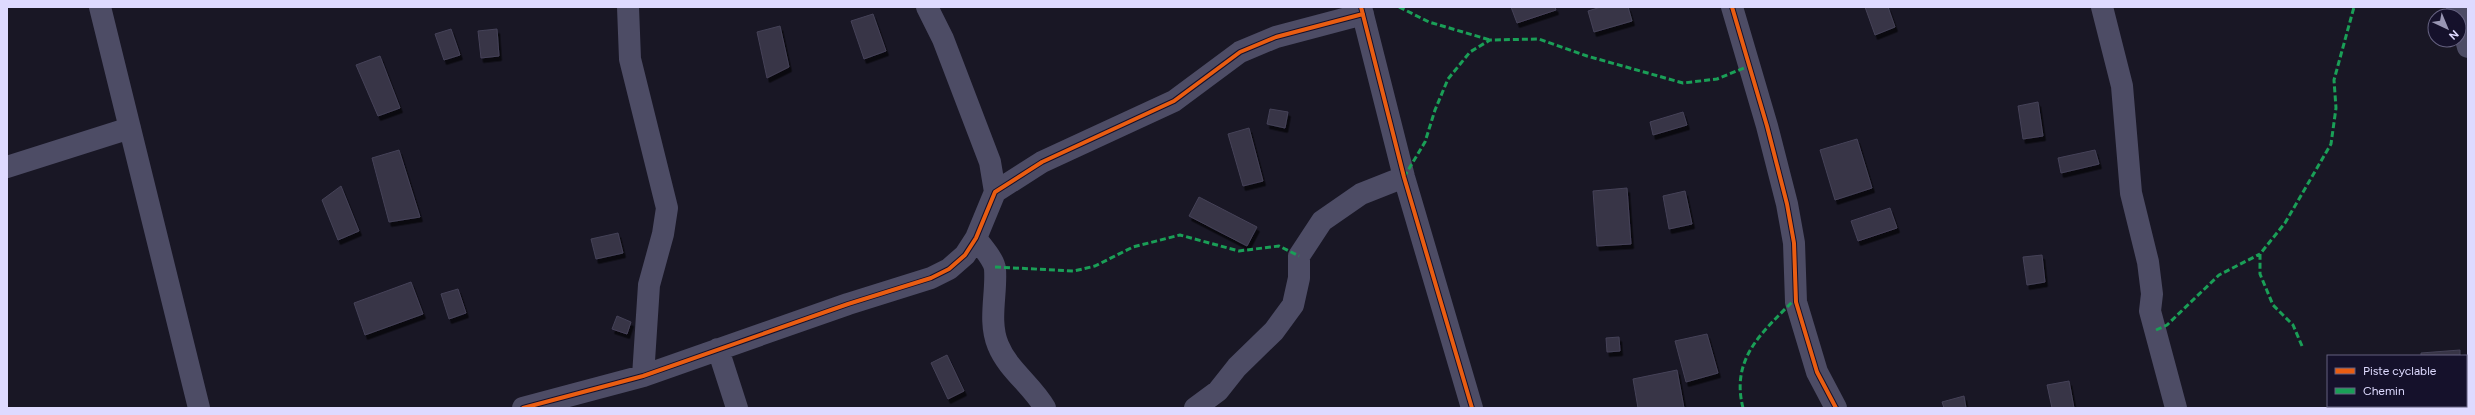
<svg xmlns="http://www.w3.org/2000/svg" width="2475" height="415" font-family="Figtree,sans-serif">
<defs>
<filter id="shadow"><feDropShadow dx="2.5" dy="4.5" stdDeviation="0" flood-color="#0009"/></filter>
</defs>
<rect width="100%" height="100%" fill="#191725"/>
<path fill="#383546" stroke="#454258" filter="url(#shadow)" d="M1511 7H1555L1556 10 1517 23Z
M1601 7H1628L1632 21 1594 32 1588 11Z
M1865 7H1888L1895 27 1875 35Z
M873 14 886 51 864 59 851 21Z
M780 26 789 67 767 78 757 32Z
M451 29 460 55 444 60 435 34Z
M497 29 499 56 481 58 478 31Z
M380 56 400 108 378 116 356 65Z
M2038 102 2043 136 2023 139 2018 106Z
M1270 109 1288 112 1285 128 1267 124Z
M1683 112 1687 125 1653 135 1650 122Z
M1249 128 1263 181 1243 186 1228 134Z
M1857 139 1872 188 1835 200 1820 150Z
M399 150 420 217 389 222 372 158Z
M2095 150 2099 164 2061 173 2058 158Z
M341 186 359 231 338 240 322 200Z
M1627 188 1631 244 1597 246 1593 191Z
M1685 191 1692 224 1669 229 1663 196Z
M1199 197 1257 227 1247 246 1189 216Z
M1890 208 1897 228 1858 241 1851 221Z
M618 233 623 253 596 259 591 239Z
M2042 255 2045 282 2027 285 2023 257Z
M411 282 423 314 365 335 354 303Z
M458 289 466 313 449 319 441 294Z
M617 316 631 322 627 334 612 329Z
M1707 334 1718 373 1686 382 1675 341Z
M1619 337 1620 351 1607 352 1606 338Z
M2460 350V356H2421V353Z
M947 355 964 391 948 399 931 363Z
M1677 370 1684 408H1638L1633 379Z
M2069 381 2074 408H2052L2047 385Z
M1964 396 1966 408H1944L1942 402Z
M2333 406H2356L2357 408H2333Z
M2424 406H2464V408H2425Z"/>
<g fill="none" stroke-linecap="round" stroke-linejoin="round">
<path stroke="#4d4c65" stroke-width="22" d="M100 7 199 408
M628 7 630 59 667 208 663 234 649 285 643 376
M927 7 943 39 990 162 995 192
M1361 7 1404 177 1472 408
M1732 7 1767 126 1787 204 1794 243 1796 302 1817 372 1836 408
M2102 7 2122 86 2131 193 2148 262 2152 294 2150 311 2176 408
M2457 7 2468 47
M7 167 130 128
M976 238C981 246 994 259 995 269 997 293 988 321 998 345 1008 370 1032 385 1045 408
M718 349 737 408
M523 408 643 376 848 304 931 278 949 269 965 255 976 238 995 192 1042 162 1174 101 1240 52 1276 37 1363 14
M1195 408 1218 391 1237 367 1274 331 1293 305 1299 278V256L1322 221 1361 194 1404 177"/>
<path stroke="#1a9f57" stroke-width="3" stroke-dasharray="6 3" stroke-linecap="butt" d="M1399 7 1429 22 1490 40
M1404 177 1425 142 1435 110 1448 79 1470 52 1490 40 1539 39 1587 56 1683 83 1717 79 1749 66
M995 267 1074 271 1095 266 1133 247 1180 235 1239 251 1279 246 1299 256
M2156 330 2167 325 2219 275 2260 254
M2302 346 2293 325 2273 305 2260 274V254L2285 223 2331 144 2336 108 2334 80 2354 7
M1743 408C1730 357 1764 331 1796 298"/>
<defs>
<path id="cycleway" d="M1361 7 1404 177 1472 408
M1732 7 1767 126 1787 204 1794 243 1796 302 1817 372 1836 408
M523 408 643 376 848 304 931 278 949 269 965 255 976 238 995 192 1042 162 1174 101 1240 52 1276 37 1363 14"/>
</defs>
<use href="#cycleway" stroke="#15112b" stroke-width="6"/>
<use href="#cycleway" stroke="#e95d12" stroke-width="4"/>
</g>
<rect width="2475" height="415" fill="none" stroke="#dedaff" stroke-width="16"/>
<rect x="2327" y="355" width="140" height="52" fill="#15112b" stroke="#656180"/>
<rect x="2335" y="368" width="20" height="6" fill="#e95d12" stroke="#656180"/>
<text x="2363" y="375" font-size="12" fill="#dedaff">Piste cyclable</text>
<rect x="2335" y="388" width="20" height="6" fill="#1a9f57" stroke="#656180"/>
<text x="2363" y="395" font-size="12" fill="#dedaff">Chemin</text>
<g transform="translate(2447 28) rotate(136)"><circle r="19" fill="#15112b" stroke="#656180"/>
<path d="M0-3L7 15L0 10L-7 15Z" fill="#9996b3"/>
<text y="-6" font-size="11" font-weight="bold" text-anchor="middle" fill="#dedaff">N</text>
</g>
</svg>
